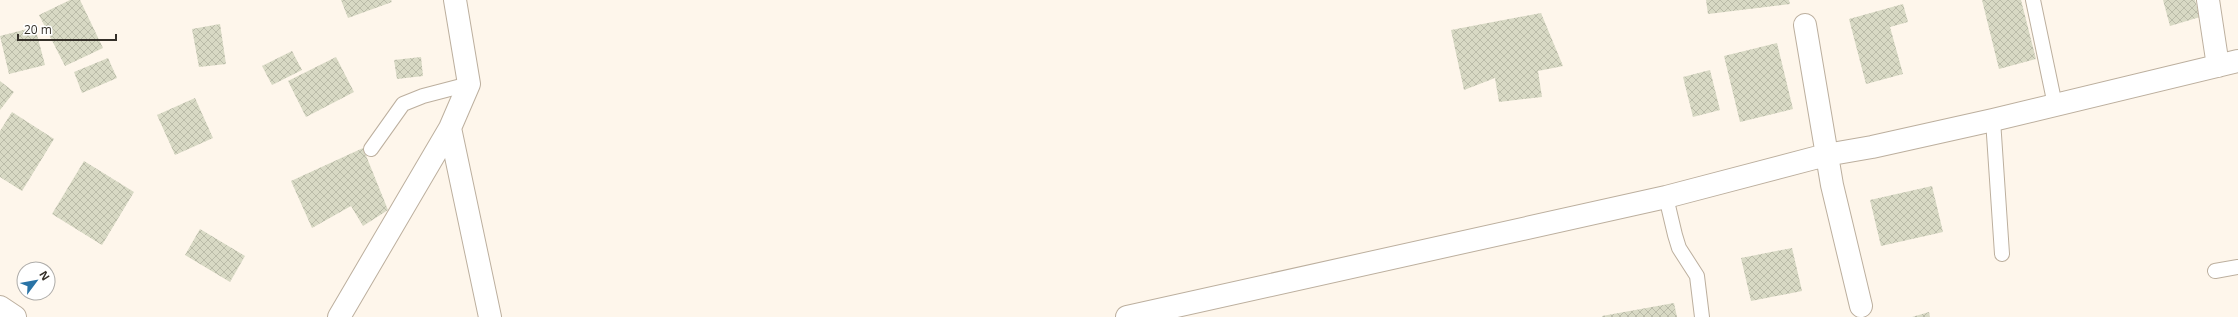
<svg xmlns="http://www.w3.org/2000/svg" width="2238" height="317" font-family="'Open Sans',sans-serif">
<defs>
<pattern id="building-cross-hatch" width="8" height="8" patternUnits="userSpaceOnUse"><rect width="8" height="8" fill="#d8d9c4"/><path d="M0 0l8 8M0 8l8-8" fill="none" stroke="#babba8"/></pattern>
</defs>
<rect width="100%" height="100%" fill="#fef6eb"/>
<path fill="url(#building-cross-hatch)" d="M70 0H80L103 48 65 66 39 15Z
M341 0H391L392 2 348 18Z
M1706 0H1789L1790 4 1708 14Z
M1982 0H2021L2036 59 1999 69Z
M2163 0H2195L2200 17 2170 26Z
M1903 4 1908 22 1890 27 1903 74 1866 84 1849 19Z
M1541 13 1563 66 1538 71 1542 97 1499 102 1495 78 1464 90 1451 30Z
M220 24 226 64 199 67 192 29Z
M35 27 45 65 9 74 0 36Z
M1777 43 1793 109 1740 122 1724 56Z
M292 51 302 70 272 85 262 66Z
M336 57 354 92 306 117 288 81Z
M421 57 423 76 397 79 394 60Z
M108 58 117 78 82 93 74 72Z
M1710 70 1720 110 1693 117 1683 77Z
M0 81 14 92 0 110Z
M195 98 213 138 175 155 157 115Z
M12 112 54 139 22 191 0 177V131Z
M363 148 388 210 363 226 351 206 312 228 291 181Z
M84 161 134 192 102 245 52 214Z
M1932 186 1943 232 1881 246 1870 200Z
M200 229 245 256 230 282 185 255Z
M1792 248 1802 291 1751 301 1741 258Z
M1674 303 1677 317H1602V316Z
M1929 312 1930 317H1912Z"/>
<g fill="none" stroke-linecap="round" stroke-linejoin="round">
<defs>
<path id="service" d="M2033 0 2055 105
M1993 120 2002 254
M371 149 403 104 423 96 469 84
M1666 197 1675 235 1679 248 1697 276 1702 317
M2215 271 2238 267"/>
<path id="minor" d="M455 0 469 84 450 128 490 317
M2208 0 2218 66
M1805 25 1832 185 1861 306
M0 307 15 317
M339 317 450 128
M1127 317 1666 197 1826 155 1872 147 1993 120 2238 61"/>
</defs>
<use href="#service" stroke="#bcaf9e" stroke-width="16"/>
<use href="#minor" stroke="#bcaf9e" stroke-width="24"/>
<use href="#service" stroke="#fff" stroke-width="14"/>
<use href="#minor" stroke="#fff" stroke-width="22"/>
</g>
<g transform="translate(36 281) rotate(58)"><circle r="19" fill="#ffffff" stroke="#aeaca9"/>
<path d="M0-3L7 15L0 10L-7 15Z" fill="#2973a6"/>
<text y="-6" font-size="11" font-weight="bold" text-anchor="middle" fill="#353029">N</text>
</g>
<path d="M18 34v6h98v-6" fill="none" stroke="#353029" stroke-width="2"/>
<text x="24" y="34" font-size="12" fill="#353029" stroke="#ffffff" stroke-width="3" paint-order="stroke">20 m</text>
</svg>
